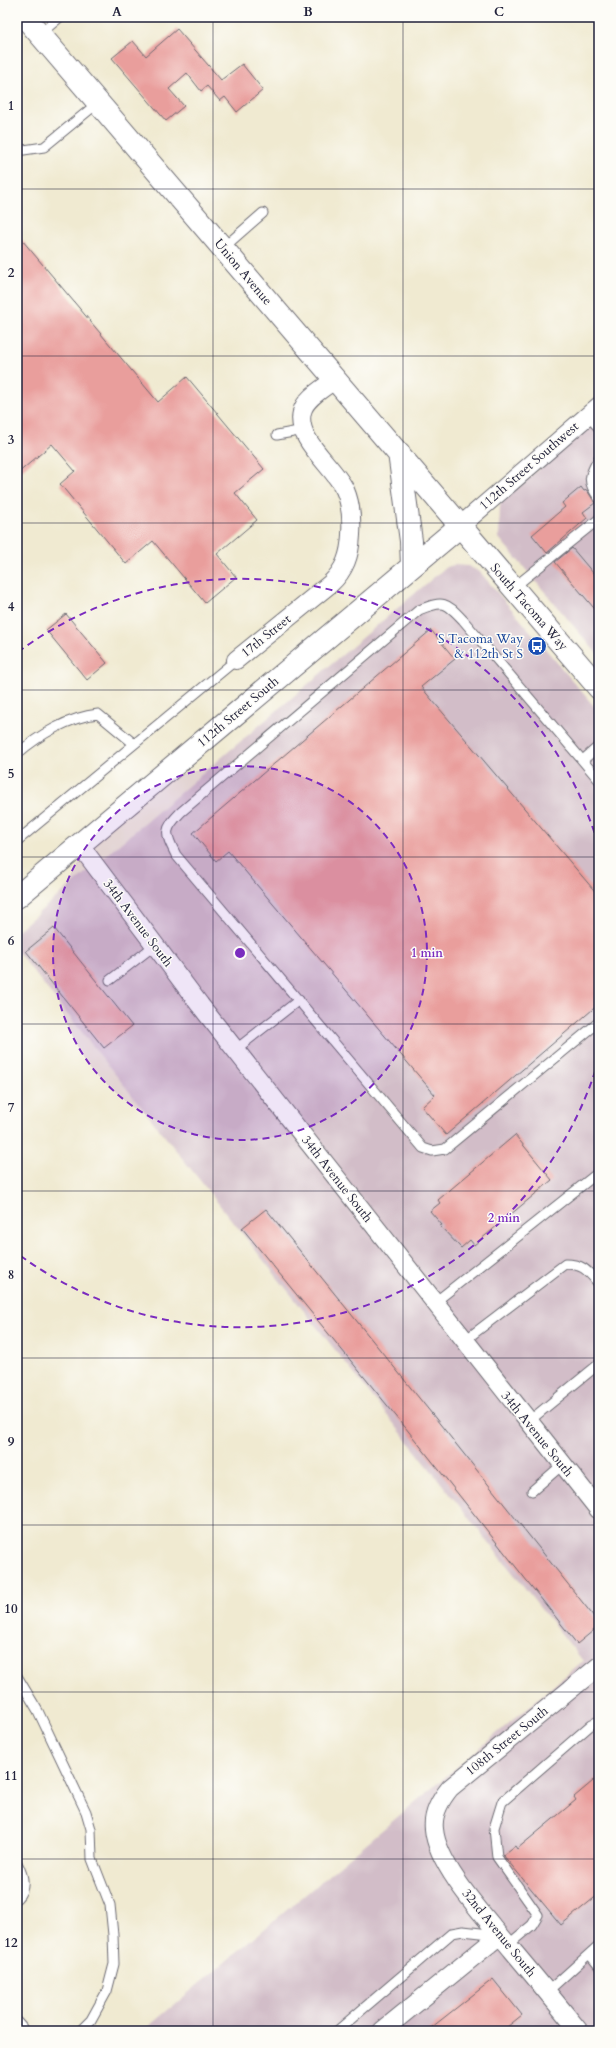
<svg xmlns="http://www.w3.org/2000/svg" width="616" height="2048" font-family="Cardo,serif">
<rect width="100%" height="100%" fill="#fdfcf7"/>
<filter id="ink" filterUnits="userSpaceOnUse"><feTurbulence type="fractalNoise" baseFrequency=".025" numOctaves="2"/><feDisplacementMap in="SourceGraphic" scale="8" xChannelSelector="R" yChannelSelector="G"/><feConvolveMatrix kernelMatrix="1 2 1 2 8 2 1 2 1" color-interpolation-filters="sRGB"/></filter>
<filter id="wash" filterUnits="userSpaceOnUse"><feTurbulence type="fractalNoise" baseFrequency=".012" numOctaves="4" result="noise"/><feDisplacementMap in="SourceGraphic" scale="16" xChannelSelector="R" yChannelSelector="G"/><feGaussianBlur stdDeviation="0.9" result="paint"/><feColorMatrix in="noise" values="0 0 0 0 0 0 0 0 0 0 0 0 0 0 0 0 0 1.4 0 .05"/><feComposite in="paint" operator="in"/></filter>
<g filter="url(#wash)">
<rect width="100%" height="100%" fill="#f0ead1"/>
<path fill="#d2bdc8" d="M599 418V656L499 538 500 502Z
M454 565 468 566 480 572 599 712V2031H143L583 1661 17 951V931L446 567Z"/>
<g id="blocks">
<path fill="#e99e9c" d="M177 29 221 80 242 64 263 90 237 112 225 97 220 101 207 86 201 91 187 73 169 89 184 106 166 121 112 58 133 41 146 56Z
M17 234 158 402 187 377 264 469 235 493 257 520 217 554 236 577 205 603 153 541 126 564 60 484 75 471 52 444 17 474Z
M581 487 584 491 587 490 595 503 583 512 587 518 547 553 532 535 565 507 562 503Z
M572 548 599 580V614L555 562Z
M66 614 107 663 87 680 46 630Z
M431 630 455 659 421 687 599 896V1004L446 1135 422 1107 435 1095 228 851 216 861 193 833Z
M54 928 132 1026 104 1048 26 951Z
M515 1135 552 1180 474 1245 470 1240 461 1248 440 1226 442 1225 430 1211 440 1203 438 1200Z
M266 1209 432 1414 599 1623V1626L577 1644 405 1427 242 1228Z
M599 1776V1894L561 1925 503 1855 515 1846 517 1849 576 1800 574 1797Z
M493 1979 522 2015 502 2031H427Z"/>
</g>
</g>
<g filter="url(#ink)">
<use href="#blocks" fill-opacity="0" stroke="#6a6870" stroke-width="1"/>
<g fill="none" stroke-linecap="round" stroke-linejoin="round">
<defs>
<path id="service" d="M40 34 60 17
M17 151 44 147 99 102
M223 248 263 213
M588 416 599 428
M277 435 304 430
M599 458C589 476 586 481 599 498
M513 588 599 519
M17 754C39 735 69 717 98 714L133 743
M583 760 599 746
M599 780 463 620C446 602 444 600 419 610L181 812C163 830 165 833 176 855L423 1148 432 1151 445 1149 599 1022
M17 841 236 660
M110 980 155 945
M235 1050 299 1000
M434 1303 599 1172
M464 1341 565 1264C583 1264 587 1270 599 1284
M528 1422 599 1364
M532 1491 562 1465
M17 1676 38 1711 86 1812 91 1829 92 1859 110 1905 113 1935 114 1964 107 1991 91 2020 80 2031
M17 1863C23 1874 27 1888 17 1898
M508 1945 532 1925 538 1915 497 1857 494 1828 502 1802 592 1724 599 1721
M590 1955 599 1966
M547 1992 599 1945
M17 2022 25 2031
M337 2031 452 1933 463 1931 499 1935"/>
<path id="minor" d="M459 527 599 406
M236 660 330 584C345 570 350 555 351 535 352 520 351 504 345 490 334 466 295 440 302 412 305 398 324 388 334 380
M79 844 200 1005 599 1510
M382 2031 500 1935
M579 2031C557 2004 535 1977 513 1951 489 1921 437 1867 434 1829 432 1813 441 1799 450 1788L599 1666"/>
<path id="tertiary" d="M25 17 599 688
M399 453 411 541 412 566
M17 897 459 527"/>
</defs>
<use href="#service" stroke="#6a6870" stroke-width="11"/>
<use href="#minor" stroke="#6a6870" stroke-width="20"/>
<use href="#tertiary" stroke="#6a6870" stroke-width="24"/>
<use href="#service" stroke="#fff" stroke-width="9"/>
<use href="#minor" stroke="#fff" stroke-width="18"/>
<use href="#tertiary" stroke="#fff" stroke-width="22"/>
</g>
</g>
<path fill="none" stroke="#22223b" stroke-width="1" stroke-opacity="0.55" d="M213 17V2031M403 17V2031M17 189H599M17 356H599M17 523H599M17 690H599M17 857H599M17 1024H599M17 1191H599M17 1358H599M17 1525H599M17 1692H599M17 1859H599"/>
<circle cx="240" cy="953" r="187" fill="#7b2cbf" fill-opacity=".12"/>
<g fill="none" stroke="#7b2cbf" stroke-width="2" stroke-dasharray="7 5">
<circle cx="240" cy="953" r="187"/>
<path d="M599 1059A374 374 0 0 1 18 1254M18 652A374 374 0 0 1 599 847"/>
</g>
<defs>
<symbol id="bus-disc" viewBox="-11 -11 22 22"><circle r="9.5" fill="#1a4fb4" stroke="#fdfcf7"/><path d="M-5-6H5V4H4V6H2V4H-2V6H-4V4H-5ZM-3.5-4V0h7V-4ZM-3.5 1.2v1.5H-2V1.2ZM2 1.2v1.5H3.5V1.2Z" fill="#fff"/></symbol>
</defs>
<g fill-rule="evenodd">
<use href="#bus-disc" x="526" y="635" width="22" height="22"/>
</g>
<g text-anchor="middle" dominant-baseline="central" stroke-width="3" stroke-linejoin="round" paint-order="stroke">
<g font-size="13" fill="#22223b" stroke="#fdfcf7">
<text transform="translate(243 272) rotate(50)">Union Avenue</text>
<text transform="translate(529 466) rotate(-41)">112th Street Southwest</text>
<text transform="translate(529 607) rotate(49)">South Tacoma Way</text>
<text transform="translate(266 636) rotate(-39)">17th Street</text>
<text transform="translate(238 712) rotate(-40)">112th Street South</text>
<text transform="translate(138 923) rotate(53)">34th Avenue South</text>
<text transform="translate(337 1179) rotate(52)">34th Avenue South</text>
<text transform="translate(537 1434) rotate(51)">34th Avenue South</text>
<text transform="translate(507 1741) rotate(-39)">108th Street South</text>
<text transform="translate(499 1933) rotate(51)">32nd Avenue South</text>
</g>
<g font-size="13" fill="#164399" stroke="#fdfcf7" text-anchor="end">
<text x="523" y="639">S Tacoma Way<tspan x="523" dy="15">&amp; 112th St S</tspan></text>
</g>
</g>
<circle cx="240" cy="953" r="6" fill="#7b2cbf" stroke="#fdfcf7" stroke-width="2"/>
<g font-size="12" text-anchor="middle" font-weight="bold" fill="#7b2cbf" stroke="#fdfcf7" stroke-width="3" stroke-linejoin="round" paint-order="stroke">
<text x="427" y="957">1 min</text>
<text x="504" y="1222">2 min</text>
</g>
<rect width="616" height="2048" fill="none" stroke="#fdfcf7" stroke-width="44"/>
<rect x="22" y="22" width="572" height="2004" fill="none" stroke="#22223b" stroke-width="1.5"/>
<g font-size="13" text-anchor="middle" font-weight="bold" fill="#22223b">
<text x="117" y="16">A</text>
<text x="308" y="16">B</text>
<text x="499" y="16">C</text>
<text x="11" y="110">1</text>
<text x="11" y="277">2</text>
<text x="11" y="444">3</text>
<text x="11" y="611">4</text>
<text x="11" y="778">5</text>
<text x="11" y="945">6</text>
<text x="11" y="1112">7</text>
<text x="11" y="1279">8</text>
<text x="11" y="1446">9</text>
<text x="11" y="1613">10</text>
<text x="11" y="1780">11</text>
<text x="11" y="1947">12</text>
</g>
</svg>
